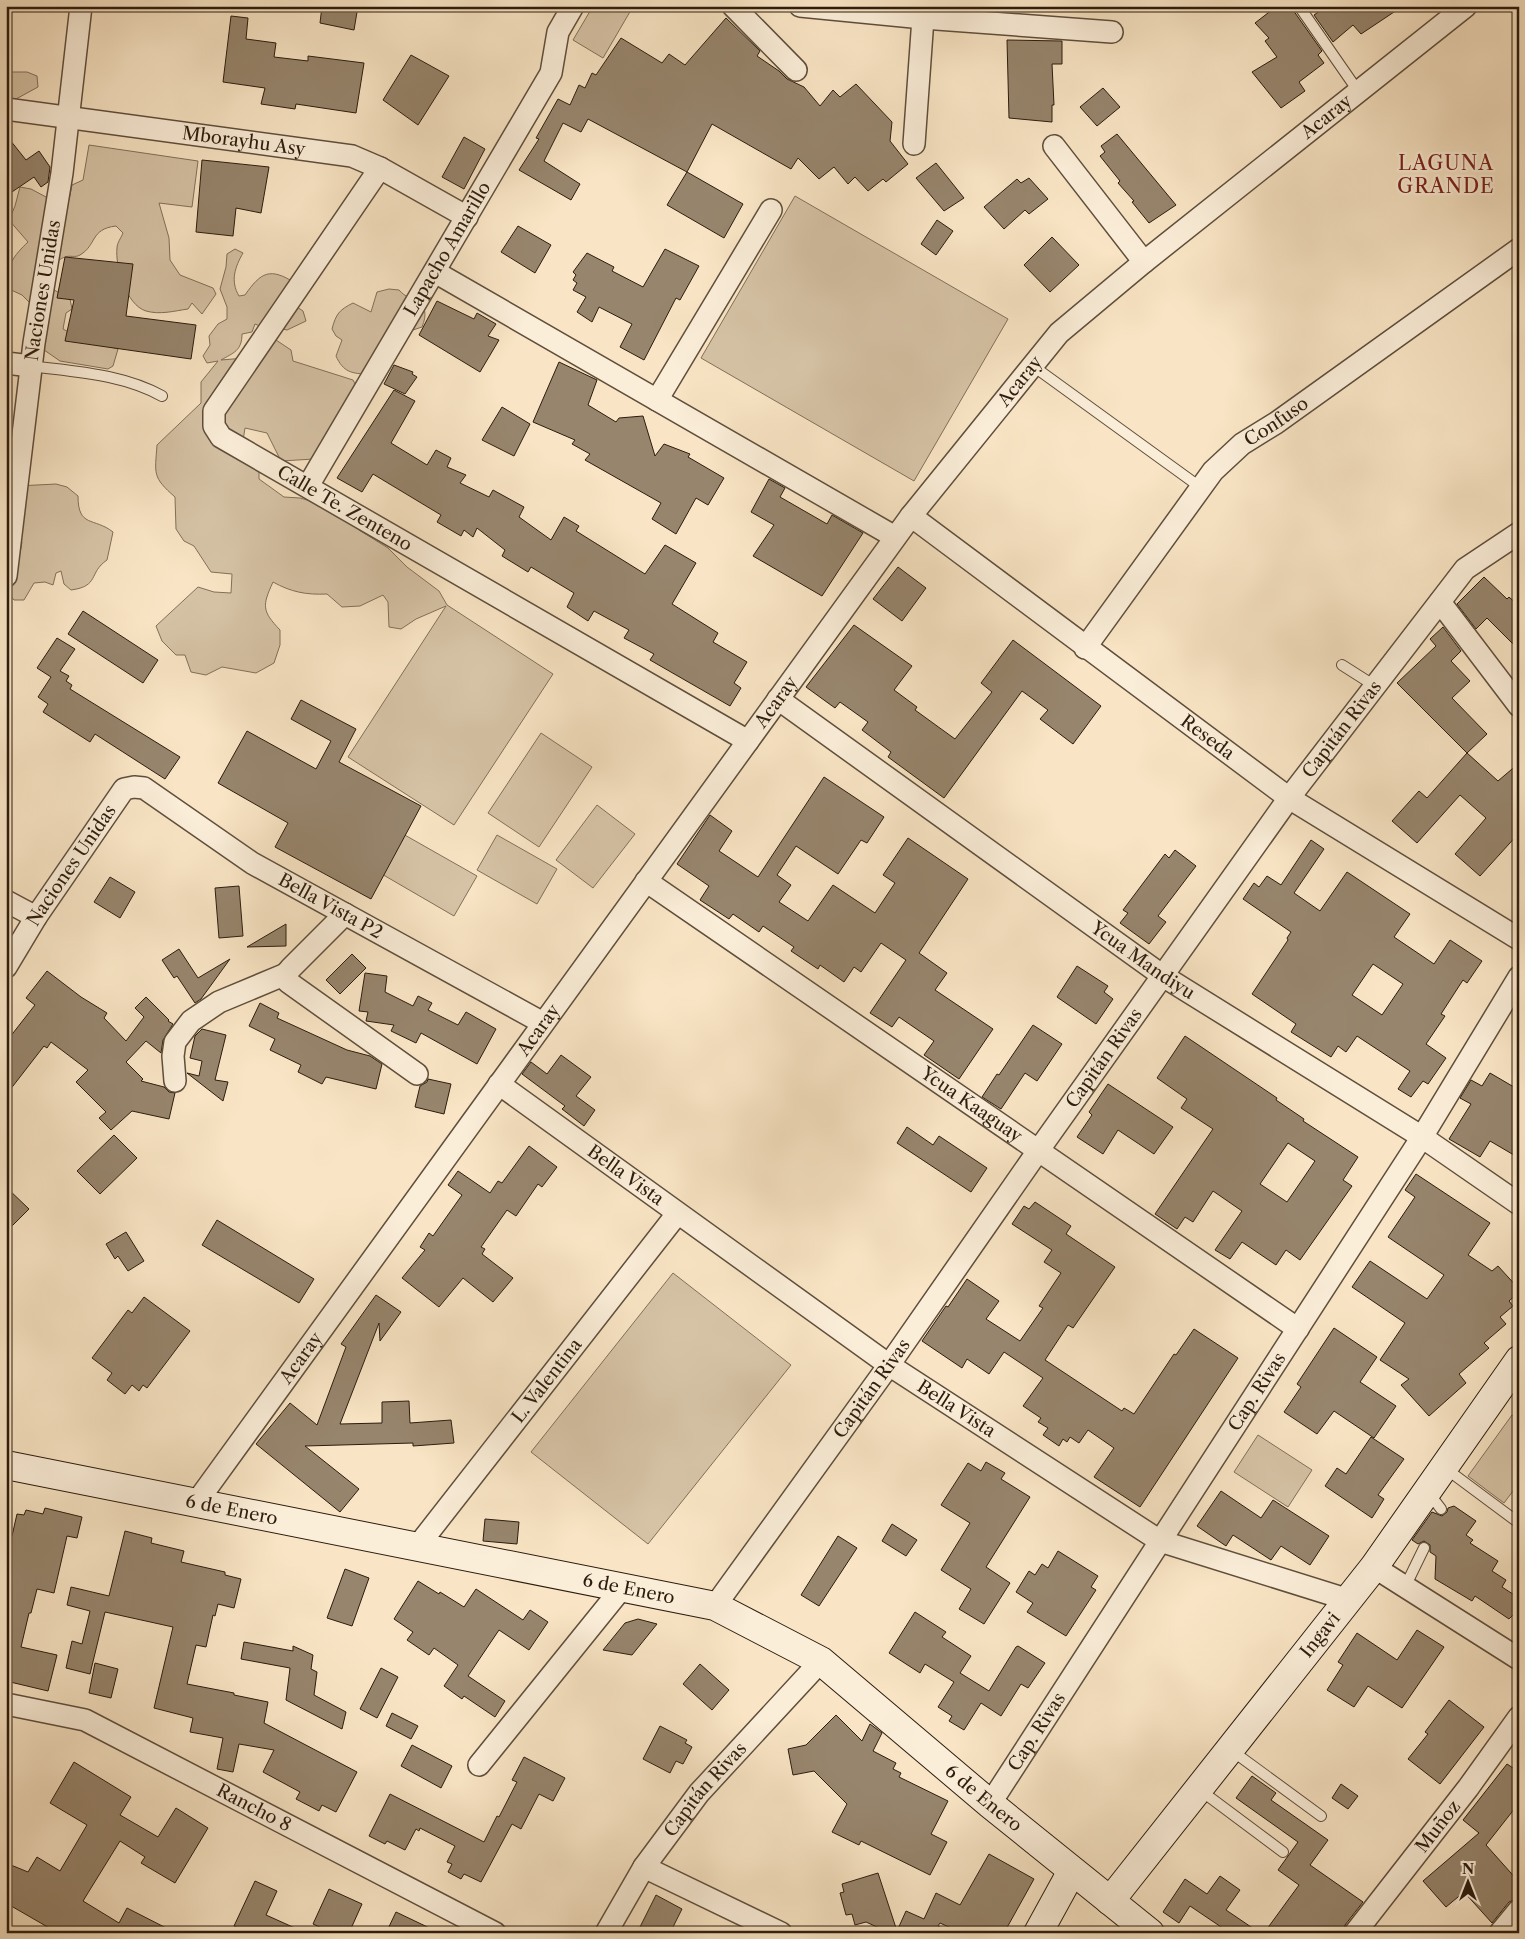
<svg xmlns="http://www.w3.org/2000/svg" width="1525" height="1939" font-family="'Libre Caslon Text',serif">
<rect width="100%" height="100%" fill="#f9e5c5"/>
<filter id="stains"><feTurbulence type="fractalNoise" baseFrequency=".004" numOctaves="4"/><feColorMatrix values="0 0 0 0 .2 0 0 0 0 .09 0 0 0 0 .02 0 0 0 .5 -.17"/></filter>
<radialGradient id="worn" r=".72"><stop offset=".6" stop-color="#630" stop-opacity="0"/><stop offset="1" stop-color="#630" stop-opacity=".3"/></radialGradient>
<path fill="#d6c3a6" stroke="#81705a" d="M593 6H624L631 10 603 58 573 40Z
M6 72H27L37 76 38 87 16 99H6Z
M89 145 198 161 192 207 159 203 169 238 170 260 180 275 213 288 216 294 202 314 192 303 188 309C174 311 160 315 146 311 126 305 115 266 117 248 117 243 121 238 123 233L116 226C90 229 97 245 80 255 75 258 70 255 65 257 61 258 55 263 51 266L49 287 70 299 72 309 66 313 63 329 81 339 118 349 113 366 108 369 60 361 34 343 27 324 30 303 22 295 9 289C2 270 15 254 28 242L9 220 15 206 20 187 31 189 61 205 69 200 72 185 83 180Z
M795 196 1008 319 914 481 701 358Z
M235 249 243 253C235 267 230 281 239 296L245 295C261 272 270 267 295 283L294 305 303 311 306 321 287 330C276 327 265 329 255 324L252 332 242 334C242 351 233 353 221 360L245 358 262 340H276L291 350 293 361 353 380 361 395 340 431 323 439 314 459 281 461 267 433 245 428 242 447 259 457V479L284 497 300 498 354 513 359 530 388 548 407 567 439 591 447 605 553 674 454 825 348 757 446 606 416 619 401 629 389 627 388 602 383 595 360 606 342 607 327 594C306 595 291 592 273 582 262 606 262 611 280 630V645L274 663 256 673 222 667 206 675 191 672 185 655H176L162 641 156 626 198 587 214 592 231 593 232 574 211 572 194 546 184 541 176 529 175 497C152 477 155 474 157 445L201 403V382L218 361 207 363 203 356 210 345 209 336 218 324 227 319V307L220 289 226 267 227 254Z
M389 289 399 290C411 304 433 300 422 327L413 330H404L369 374C352 374 343 372 336 356L342 340 336 336 332 329C336 314 339 310 353 303L371 312 377 292Z
M56 484 67 487 78 496C78 528 94 517 113 532L107 560C88 573 100 586 71 590L64 584 61 571 56 573 53 585 45 582 34 583 24 600H14L9 594 6 593V556L13 560 20 553 22 542 6 537 17 486Z
M541 733 592 767 539 847 488 813Z
M597 805 635 834 593 888 556 860Z
M403 834 477 876 454 916 380 873Z
M497 835 557 869 537 904 477 870Z
M673 1273 791 1365 648 1544 531 1452Z
M1512 1415 1519 1420V1483L1504 1503 1468 1476Z
M1258 1435 1312 1470 1288 1507 1234 1472Z"/>
<path fill="#97856d" stroke="#2c1c0e" fill-rule="evenodd" d="M322 6H358L354 30 320 23Z
M1277 6H1290L1293 10 1322 51 1318 55 1324 63 1299 82 1305 91 1281 108 1252 72 1277 57 1265 41 1269 38 1255 23Z
M1327 6H1403L1361 34 1353 25 1333 42 1314 15Z
M231 16 248 18 246 39 276 43 274 57 308 61V56L364 63 356 113 296 104 295 109 261 104 265 88 223 82Z
M726 18 760 51 757 56 779 71 787 79 804 87 820 106 833 90 840 97 856 84 892 122 890 141 908 164 886 182 883 179 868 191 855 177 848 184 834 167 819 179 798 158 791 169 712 124 687 172 588 119 581 132 563 123 544 161 580 184 571 200 519 170 539 139 536 138 558 99 570 105 579 85 585 88 592 73 596 75 621 38 662 63 669 54 685 65Z
M1007 40 1062 41V64H1052L1054 105H1052V122L1009 118Z
M411 55 449 76 418 125 383 100Z
M1103 88 1120 107 1097 126 1080 107Z
M1117 134 1176 205 1149 223 1132 202 1134 201 1118 183 1120 181 1100 156 1105 152 1101 146Z
M6 135 26 160 39 151 50 167 48 182 41 187 34 177 6 196Z
M464 137 485 149 464 189 442 177Z
M202 160 269 167 261 213 236 208 233 236 196 232Z
M936 163 964 198 944 211 916 178Z
M687 172 743 204 724 238 667 205Z
M1029 178 1048 199 1029 214 1025 210 1004 229 984 207 1017 179 1021 183Z
M937 220 953 231 936 255 921 244Z
M518 226 551 245 535 273 501 252Z
M1052 237 1079 265 1050 292 1024 265Z
M665 249 699 266 680 300 676 298 644 360 620 347 632 324 599 307 592 322 577 312 586 297 573 290 577 283 573 280 576 275 573 272 587 253 614 267 612 271 643 287Z
M65 257 133 264 126 316 196 325 191 359 65 341 74 300 57 298Z
M437 301 474 319 477 313 496 324 488 336 499 340 480 372 419 335Z
M559 362 597 380 588 405 616 422 619 418 643 416 655 456 664 444 690 454 688 457 724 478 708 505 696 498 676 534 652 519 661 503 585 460 590 454 572 444 575 440 533 422Z
M394 365 413 372 412 374 417 377 405 394 384 384Z
M394 390 415 401 391 443 427 465 436 450 451 458 447 467 466 475 460 483 489 497 493 490 524 507 519 517 551 540 564 517 579 526 576 531 645 574 665 545 696 563 672 604 718 633 713 642 747 662 734 683 741 688 730 706 650 660 654 654 624 638 629 630 594 611 588 621 567 607 574 593 531 567 528 572 502 556 505 550 477 528 473 537 464 530 461 536 437 522 441 515 373 474 362 492 337 478Z
M502 407 530 424 514 456 482 440Z
M769 479 785 488 780 497 827 524 832 515 863 533 822 596 753 556 774 525 751 512Z
M898 567 926 588 902 621 873 599Z
M1484 577 1507 599 1509 597 1519 606V650L1487 618 1476 629 1457 604Z
M83 611 158 660 143 683 68 634Z
M854 625 912 666 894 690 917 707 915 710 955 739 992 692 981 683 1013 640 1101 706 1073 744 1040 719 1048 710 1022 691 944 798 888 757 891 752 862 730 868 722 840 702 835 708 806 687Z
M1443 627 1461 651 1451 661 1470 681 1452 698 1487 734 1467 753 1397 683 1436 646 1430 639Z
M57 638 75 649 60 671 69 676 66 681 72 685 70 689 180 757 165 779 95 734 90 742 43 712 48 704 38 697 51 677 37 668Z
M301 700 356 729 339 762 421 806 371 899 275 847 288 823 218 783 247 731 316 769 331 741 291 719Z
M1467 753 1498 781 1519 763V833L1480 876 1455 854 1486 818 1460 795 1417 843 1392 821 1419 791 1427 798Z
M824 777 884 817 867 843 861 840 838 874 796 846 777 875 791 885 779 902 808 921 833 885 875 913 895 883 883 875 908 838 968 879 919 953 947 973 935 990 993 1029 959 1079 924 1055 934 1041 899 1017 892 1027 870 1013 906 960 881 943 861 972 854 967 844 982 820 965 818 969 791 951 794 947 763 926 759 932 733 914 729 919 700 900 709 886 677 864 710 815 732 831 719 851 758 877Z
M1311 840 1324 849 1294 893 1320 911 1347 872 1410 914 1394 937 1434 964 1450 940 1482 961 1467 983 1463 980 1441 1014 1445 1016 1426 1044 1446 1058 1428 1084 1423 1081 1411 1097 1398 1089 1410 1071 1357 1036 1346 1052 1338 1046 1331 1057 1291 1032 1296 1024 1252 994 1288 940 1287 938 1291 932 1243 899 1254 883 1259 887 1267 876 1281 885ZM1373 964 1403 984 1382 1015 1352 995Z
M1175 850 1196 866 1158 916 1166 922 1149 944 1120 923 1128 913 1123 910 1165 854 1169 858Z
M110 877 135 892 120 918 94 902Z
M239 886 243 936 219 938 215 888Z
M286 924V946L247 947Z
M179 949 198 978 230 959 201 999 195 1003 177 976 174 978 162 960Z
M352 954 366 968 340 994 326 980Z
M1077 966 1108 986 1104 992 1113 999 1096 1024 1057 997Z
M47 971 81 997 107 1013 104 1018 126 1041 144 1017 135 1008 146 997 169 1020 168 1021 173 1024 163 1040 161 1053 146 1041 126 1062 143 1079 141 1081 164 1087 169 1092 175 1093 169 1119 132 1111 111 1130 99 1118 106 1112 76 1082 88 1070 51 1042 47 1048 44 1046 6 1095V1042L35 1005 26 998Z
M365 973 387 976 385 992 413 1006 418 996 432 1003 428 1010 458 1025 466 1012 496 1029 477 1064 421 1033 416 1043 391 1031 394 1025 366 1021 368 1012 359 1011Z
M260 1003 279 1013 277 1018 347 1050 370 1056 382 1064 376 1089 326 1077 322 1084 298 1072 301 1065 270 1050 275 1039 249 1026Z
M1033 1025 1062 1044 1037 1081 1025 1073 1001 1109 982 1097 997 1074 999 1075Z
M202 1029 226 1035 215 1080 228 1082 223 1101 187 1073 199 1076 202 1061 190 1058 195 1036Z
M1185 1036 1277 1098 1276 1100 1304 1119 1303 1121 1358 1157 1343 1180 1352 1186 1300 1260 1286 1250 1276 1265 1242 1242 1230 1259 1215 1250 1242 1211 1213 1191 1193 1222 1185 1217 1177 1229 1155 1214 1213 1129 1181 1108 1187 1099 1157 1078ZM1288 1143 1315 1161 1287 1202 1260 1184Z
M561 1055 591 1077 576 1096 595 1110 584 1126 562 1109 565 1106 522 1074 531 1062 547 1074Z
M1490 1073 1519 1090V1158L1490 1141 1480 1157 1449 1139 1471 1104 1460 1098 1471 1080 1482 1086Z
M428 1079 451 1084 444 1114 415 1107 420 1086 427 1082Z
M1108 1084 1173 1127 1154 1154 1118 1130 1103 1154 1077 1137 1092 1115 1089 1112Z
M907 1127 933 1145 939 1136 987 1168 971 1192 897 1143Z
M114 1135 137 1158 100 1194 77 1171Z
M529 1146 557 1167 542 1187 538 1184 516 1216 507 1210 481 1247 485 1249 482 1254 513 1278 493 1302 463 1278 439 1307 402 1278 425 1250 420 1247 429 1233 433 1236 462 1195 448 1185 458 1171 490 1193 498 1181 502 1183Z
M1416 1174 1490 1223 1468 1255 1492 1271 1498 1266 1519 1289V1292L1509 1301 1513 1306 1500 1317 1506 1324 1484 1343 1489 1348 1459 1374 1466 1383 1429 1416 1401 1385 1409 1379 1380 1360 1405 1323 1352 1287 1370 1261 1427 1299 1444 1275 1388 1237 1415 1197 1405 1190Z
M6 1187 29 1209 6 1232Z
M1035 1202 1071 1226 1066 1234 1115 1267 1073 1328 1068 1325 1045 1360 1122 1411 1124 1408 1134 1414 1174 1354 1176 1355 1194 1329 1238 1358 1140 1507 1094 1477 1114 1448 1088 1430 1079 1443 1070 1437 1067 1442 1063 1439 1059 1446 1043 1435 1048 1428 1038 1422 1041 1418 1023 1406 1043 1378 1004 1352 989 1374 967 1359 962 1368 922 1341 946 1306 948 1307 967 1279 999 1301 986 1319 1020 1341 1043 1308 1039 1306 1061 1273 1044 1262 1052 1250 1012 1224 1024 1206 1029 1209Z
M217 1220 314 1279 299 1303 202 1245Z
M126 1232 144 1261 128 1271 118 1256 115 1259 106 1244Z
M376 1295 401 1312 380 1341 379 1323 340 1424 382 1423V1402L409 1401 410 1423 451 1420 454 1443 413 1446V1443L305 1446 359 1489 340 1512 256 1444 290 1403 317 1425 346 1347 341 1344Z
M144 1297 190 1331 147 1388 143 1385 139 1391 132 1385 125 1394 107 1380 112 1373 92 1358 128 1310 132 1313Z
M1334 1328 1377 1357 1360 1382 1396 1406 1374 1438 1334 1411 1317 1434 1284 1412 1301 1387 1297 1384Z
M1371 1437 1404 1459 1378 1495 1384 1499 1372 1518 1325 1486 1337 1468 1346 1474Z
M986 1462 1005 1473 1001 1479 1030 1497 986 1567 1010 1583 984 1624 959 1609 971 1589 941 1570 970 1523 941 1505 968 1463 981 1471Z
M1221 1491 1261 1518 1273 1500 1329 1536 1310 1565 1281 1546 1271 1560 1233 1535 1226 1546 1197 1526Z
M1454 1506 1476 1521 1466 1535 1473 1540 1470 1543 1498 1561 1492 1571 1506 1580 1502 1587 1519 1598V1619L1513 1615 1509 1619 1475 1596 1472 1601 1435 1579 1436 1556 1430 1552V1545L1424 1541 1418 1544 1412 1540 1432 1512 1442 1516 1447 1512 1448 1508Z
M45 1508 82 1517 77 1538 67 1536 54 1593 37 1589 31 1613H29L21 1647 57 1655 48 1691 6 1681V1534L12 1536 17 1514 24 1515 26 1510 43 1514Z
M485 1519 519 1522 517 1544 483 1541Z
M892 1524 917 1540 906 1556 882 1541Z
M125 1531 152 1538 151 1543 184 1551 181 1562 225 1572V1575L241 1579 234 1608 218 1604 215 1616 213 1615 206 1647 196 1645 187 1684 234 1693V1695L268 1702 264 1723 357 1772 336 1812 322 1805 319 1811 296 1799 300 1792 263 1772 274 1750 239 1744 233 1772 217 1769 223 1738 190 1732 193 1718 154 1708 173 1627 105 1612 90 1674 66 1668 72 1641 82 1644 90 1611 67 1605 71 1587 109 1596Z
M838 1536 857 1548 819 1606 801 1595Z
M1058 1551 1098 1576 1091 1587 1096 1590 1066 1636 1027 1612 1033 1603 1016 1592 1029 1571 1035 1575 1042 1564 1048 1568Z
M345 1569 369 1578 352 1626 327 1618Z
M418 1581 439 1594 440 1592 464 1607 476 1589 523 1620 530 1610 548 1622 529 1650 499 1630 468 1676 505 1701 495 1717 464 1696 462 1699 444 1686 458 1665 434 1648 429 1655 407 1640 413 1632 394 1619Z
M915 1612 946 1632 942 1637 971 1656 960 1673 989 1691 1016 1647 1018 1646 1045 1663 1028 1688 1021 1684 1001 1716 981 1703 964 1730 949 1721 952 1716 938 1707 954 1682 925 1664 920 1673 889 1653Z
M638 1619 657 1624 632 1655 603 1650 625 1623Z
M1417 1630 1444 1647 1402 1708 1368 1686 1354 1707 1327 1690 1343 1665 1338 1662 1357 1633 1397 1660Z
M244 1642 293 1651V1646L313 1655 311 1669 317 1672 314 1695 346 1712 342 1729 286 1700 290 1668 241 1659Z
M95 1663 118 1669 111 1698 89 1693Z
M700 1664 729 1690 712 1710 683 1684Z
M381 1668 398 1677 377 1718 360 1709Z
M1449 1700 1484 1727 1440 1784 1408 1759 1428 1734 1425 1732Z
M392 1713 418 1726 411 1739 386 1726Z
M836 1715 862 1741 870 1724 882 1733 873 1751 896 1763 893 1769 901 1773 899 1777 948 1801 931 1834 947 1842 930 1875 861 1841 859 1845 832 1832 847 1804 814 1771 793 1775 788 1749 806 1745Z
M660 1726 687 1740 685 1743 692 1747 683 1764 676 1761 670 1773 643 1759Z
M412 1745 452 1766 441 1788 401 1766Z
M524 1757 565 1778 553 1801 539 1794 521 1829 512 1824 481 1882 464 1874 461 1879 448 1872 452 1864 447 1862 455 1846 420 1828 419 1831 416 1829 405 1850 387 1841 385 1844 369 1836 390 1794 484 1842 497 1816 499 1817 517 1782 512 1780Z
M74 1762 131 1797 120 1815 158 1837 176 1808 208 1828 175 1883 141 1863 145 1857 120 1841 83 1901 119 1923 127 1908 176 1933H58L6 1903V1863L28 1872 37 1857 60 1871 87 1825 50 1803Z
M1507 1764 1519 1772V1803L1486 1845 1519 1882V1898L1509 1902 1492 1923 1464 1892 1446 1907 1423 1881 1479 1833 1463 1820Z
M1252 1776 1276 1793 1271 1800 1328 1840 1310 1865 1363 1902 1345 1925 1343 1933H1264L1299 1885 1278 1870 1298 1842 1236 1798Z
M1341 1784 1358 1796 1348 1809 1332 1798Z
M989 1854 1034 1879 1004 1933H962L940 1923 938 1926 952 1933H890L866 1922 855 1925 852 1914 846 1915 840 1893 844 1892 842 1884 878 1873 897 1931 906 1911 924 1919 936 1893 960 1905Z
M1220 1876 1240 1890 1226 1910 1260 1933H1230L1190 1906 1179 1923 1163 1912 1185 1879 1207 1894Z
M255 1881 277 1891 266 1915 306 1933H248L234 1926Z
M329 1889 362 1904 349 1933H333L313 1924Z
M656 1895 682 1909 670 1933H637Z
M396 1912 440 1933H386Z"/>
<g fill="none" stroke-linecap="round" stroke-linejoin="round">
<defs>
<path id="lane" d="M1299 6 1358 91
M31 366C76 372 122 374 162 396
M1033 366 1200 487
M1342 665 1375 686
M1445 1468 1519 1523
M1428 1492 1441 1509
M1405 1587 1424 1548
M1231 1750 1321 1816
M1200 1790 1283 1852"/>
<g id="street">
<path d="M733 6 796 70"/>
<path d="M800 6 923 18 1112 32"/>
<path id="s1" d="M6 109 352 156 380 168 467 217"/>
<path d="M914 144 923 18 925 6"/>
<path d="M1054 146 1144 262"/>
<path id="s2" d="M380 168 214 411V426L221 437 748 741"/>
<path d="M435 272 895 537"/>
<path d="M6 363 31 366"/>
<path d="M657 400 771 210"/>
<path id="s3" d="M308 486 551 73 558 32 573 6"/>
<path id="s4" d="M911 516 1289 798 1519 939"/>
<path id="s5" d="M6 576 34 343 62 173 81 6"/>
<path d="M1440 602 1519 706"/>
<path id="s6" d="M1085 648 1213 471 1242 444 1276 423 1519 249"/>
<path id="s7" d="M778 699 1163 976 1422 1137 1519 1204"/>
<path id="s8" d="M646 881 1298 1329"/>
<path d="M6 901 36 917"/>
<path d="M345 914 291 968 286 974 288 982 417 1074"/>
<path id="s9" d="M6 967 36 917 124 789 134 787 144 788 252 863 543 1023"/>
<path d="M175 1081 173 1056 175 1042 191 1021 219 1002 286 974"/>
<path id="s10" d="M499 1084 889 1365 1160 1541 1349 1600"/>
<path id="s11" d="M196 1503 911 516 1059 333 1144 262 1466 6"/>
<path id="s12" d="M417 1547 677 1214"/>
<path d="M1374 1567 1519 1659"/>
<path id="s13" d="M715 1606 889 1365 1038 1151 1289 798 1465 569 1519 533"/>
<path id="s14" d="M6 1704 85 1720 495 1933"/>
<path d="M479 1765 622 1588"/>
<path id="s15" d="M990 1804 1422 1137 1519 977"/>
<path d="M644 1867 781 1933"/>
<path id="s16" d="M606 1933 644 1867 699 1793 821 1661"/>
<path id="s17" d="M1355 1933 1468 1788 1519 1717"/>
<path d="M1500 1933 1519 1910"/>
</g>
<g id="secondary">
<path id="s18" d="M6 1465 715 1606 821 1661 990 1804 1150 1933"/>
<path id="s19" d="M1110 1901 1374 1567 1519 1360"/>
<path d="M1038 1933 1072 1871"/>
</g>
</defs>
<use href="#lane" stroke="#5f4e3c" stroke-width="12"/>
<use href="#street" stroke="#5f4e3c" stroke-width="24"/>
<use href="#secondary" stroke="#2c1c0e" stroke-width="30"/>
<use href="#lane" stroke="#fbeed9" stroke-width="10"/>
<use href="#street" stroke="#fbeed9" stroke-width="21"/>
<use href="#secondary" stroke="#fbeed9" stroke-width="28"/>
</g>
<g text-anchor="middle" dominant-baseline="central" stroke-width="4.5" stroke-linejoin="round" paint-order="stroke">
<g font-size="18" fill="#2c1c0e" stroke="#fbeed9">
<text stroke="none"><textPath href="#s11" startOffset="1798">Acaray</textPath></text>
<text stroke="none"><textPath href="#s1" startOffset="240">Mborayhu Asy</textPath></text>
<text stroke="none"><textPath href="#s3" startOffset="275">Lapacho Amarillo</textPath></text>
<text stroke="none"><textPath href="#s5" startOffset="288">Naciones Unidas</textPath></text>
<text stroke="none"><textPath href="#s11" startOffset="1392">Acaray</textPath></text>
<text stroke="none"><textPath href="#s6" startOffset="299">Confuso</textPath></text>
<text stroke="none"><textPath href="#s2" startOffset="465">Calle Te. Zenteno</textPath></text>
<text stroke="none"><textPath href="#s11" startOffset="989">Acaray</textPath></text>
<text stroke="none"><textPath href="#s13" startOffset="1078">Capitán Rivas</textPath></text>
<text stroke="none"><textPath href="#s4" startOffset="370">Reseda</textPath></text>
<text stroke="none"><textPath href="#s9" startOffset="121">Naciones Unidas</textPath></text>
<text stroke="none"><textPath href="#s9" startOffset="455">Bella Vista P2</textPath></text>
<text stroke="none"><textPath href="#s7" startOffset="449">Ycua Mandiyu</textPath></text>
<text stroke="none"><textPath href="#s11" startOffset="584">Acaray</textPath></text>
<text stroke="none"><textPath href="#s13" startOffset="672">Capitán Rivas</textPath></text>
<text stroke="none"><textPath href="#s8" startOffset="395">Ycua Kaaguay</textPath></text>
<text stroke="none"><textPath href="#s10" startOffset="156">Bella Vista</textPath></text>
<text stroke="none"><textPath href="#s11" startOffset="179">Acaray</textPath></text>
<text stroke="none"><textPath href="#s12" startOffset="211">L. Valentina</textPath></text>
<text stroke="none"><textPath href="#s13" startOffset="268">Capitán Rivas</textPath></text>
<text stroke="none"><textPath href="#s15" startOffset="491">Cap. Rivas</textPath></text>
<text stroke="none"><textPath href="#s10" startOffset="561">Bella Vista</textPath></text>
<text stroke="none"><textPath href="#s18" startOffset="230">6 de Enero</textPath></text>
<text stroke="none"><textPath href="#s18" startOffset="635">6 de Enero</textPath></text>
<text stroke="none"><textPath href="#s19" startOffset="339">Ingavi</textPath></text>
<text stroke="none"><textPath href="#s15" startOffset="86">Cap. Rivas</textPath></text>
<text stroke="none"><textPath href="#s16" startOffset="175">Capitán Rivas</textPath></text>
<text stroke="none"><textPath href="#s18" startOffset="1055">6 de Enero</textPath></text>
<text stroke="none"><textPath href="#s14" startOffset="271">Rancho 8</textPath></text>
<text stroke="none"><textPath href="#s17" startOffset="135">Muñoz</textPath></text>
</g>
<g font-size="20" letter-spacing="1" fill="#7a1f14" stroke="#fbeed9">
<text x="1446" y="163">LAGUNA<tspan x="1446" dy="23">GRANDE</tspan></text>
</g>
</g>
<rect width="1525" height="1939" fill="none" stroke="#f9e5c5" stroke-width="25"/>
<rect x="8" y="8" width="1510" height="1924" fill="none" stroke="#2c1c0e" stroke-width="2.5"/>
<rect x="12" y="12" width="1500" height="1914" fill="none" stroke="#2c1c0e"/>
<g transform="translate(1468 1882)" stroke="#fbeed9" stroke-width="4" paint-order="stroke">
<path d="M0-4L9 19L0 12L-9 19Z" fill="#2c1c0e"/>
<text y="-8" font-size="14" font-weight="bold" text-anchor="middle" fill="#2c1c0e">N</text>
</g>
<rect width="100%" height="100%" filter="url(#stains)"/>
<rect width="100%" height="100%" fill="url(#worn)"/>
</svg>
